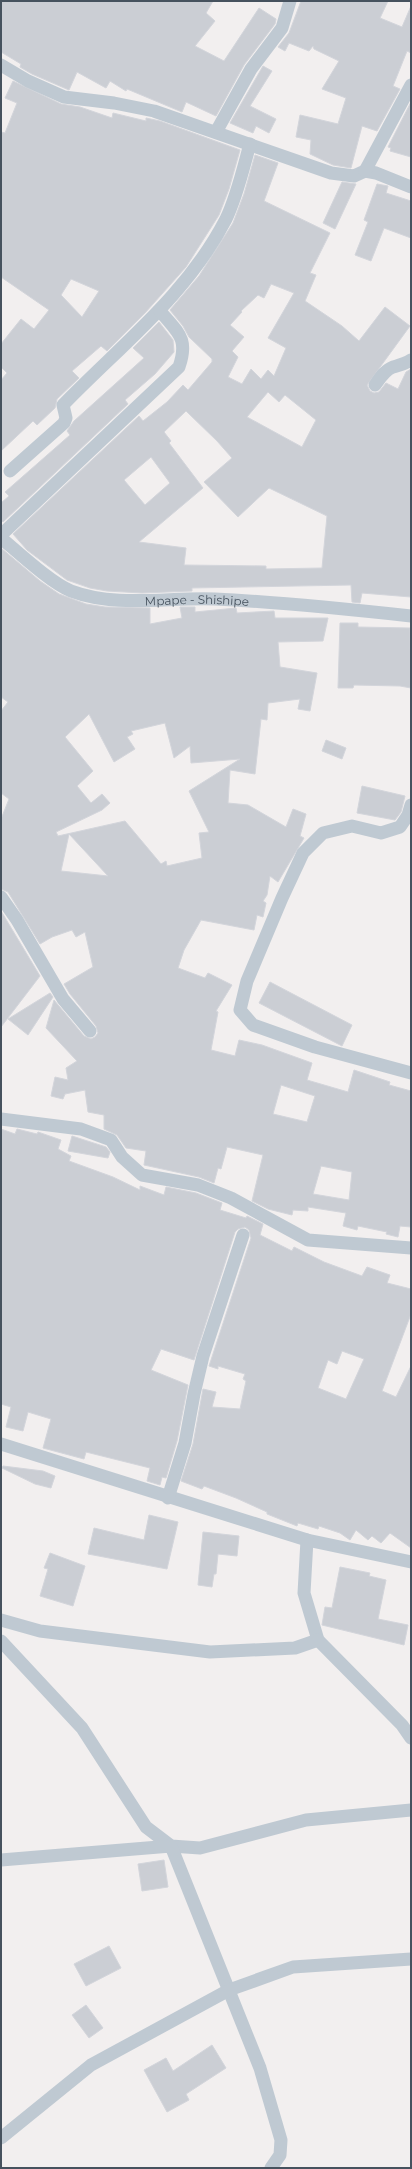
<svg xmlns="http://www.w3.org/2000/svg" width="412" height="2169" font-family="Montserrat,sans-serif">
<rect width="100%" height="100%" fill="#f2efef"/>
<path fill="#cbced4" stroke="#d3d5db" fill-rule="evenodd" d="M1 1H213L206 13 215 21 195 46 224 61 259 8 276 19 275 24 244 65 216 116 186 102 182 112 127 89 126 91 110 81 106 88 77 72 69 90 32 74 20 67 21 64 1 52Z
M301 1H388L380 18 402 27 411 6V53L407 51 393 86 400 89 377 131 362 126 351 168 333 165 310 154 311 140 296 137 300 115 338 124 346 98 322 89 339 61 314 49 313 46 309 51 289 43 285 51 278 47 289 33Z
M263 66 272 71 250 106 276 119 269 133 256 126 253 133 230 123Z
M13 81 61 104 80 107 112 118 113 113 146 121V118L160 121 240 150 229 189 219 215 186 267 145 313 107 351 101 346 72 371 79 378 57 399 55 408 37 425 33 421 1 451V380L7 373 1 367V344L21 319 34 329 49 310 1 277V132L5 133 17 103 5 98ZM71 279 99 291 82 317 61 295Z
M411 102V157L390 151 391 148 388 147Z
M255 155 278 163 264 201 330 233 310 273 316 275 305 301 342 326 359 341 385 307 410 326 367 385 370 391 374 393 379 392 386 383 398 389 406 372 411 369V597L362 593 360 603 352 602 351 585 192 588V591L142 593 107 591 90 588 67 580 27 550 13 534 139 416 143 421 167 402 183 385 188 390 212 362V359L189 337 183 326 170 310 199 276 233 223 244 194ZM271 284 294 293 268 338 286 348 274 376 268 370 261 379 251 369 242 384 228 377 238 357 232 351 244 337 230 325 242 312 241 311 258 295 264 298ZM268 392 279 402 285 395 316 420 302 447 247 417ZM186 411 217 441 232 458 204 482 238 517 269 488 327 516 322 568 266 569V566L184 565 186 548 139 542 203 488 169 443 171 441 164 432ZM151 457 170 483 145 505 124 480Z
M342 182 356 184 335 229 323 223Z
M377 184 388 186 386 193 411 201V238L384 228 371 261 355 255 368 222 364 220Z
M159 322 173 340 174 352 155 374 125 400 128 404 3 522 1 520V503L9 496 5 492 70 435 67 431 74 421 144 358 133 348Z
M1 548 40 581 59 594 86 604 105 607 150 608V624L182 618 180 607H195V612L236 608 237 613 274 611 275 618H328L323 641 278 642 280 667 317 673 310 711 298 709 300 699 268 703 267 720 261 719 255 774 230 770 228 803 248 805 286 827 293 809 306 814 300 836 304 838 278 882 270 876 267 895 263 901 266 903 263 917 257 915 254 930 201 920 184 950 178 968 205 978 208 973 232 985 216 1011 218 1012 211 1050 235 1056 239 1040 262 1045 312 1063 307 1080 348 1092 354 1070 390 1082 389 1085 411 1091V1227L400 1226 398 1237 386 1234 387 1232 358 1226 357 1230 343 1226 346 1213 308 1207V1211L293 1210 292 1215 268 1209 252 1201 263 1155 227 1147 221 1169 218 1168 214 1183 199 1177 144 1165 146 1151 126 1148 117 1135 104 1129V1115L88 1112 85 1090 65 1094 63 1099 51 1096 55 1077 68 1080 66 1068 77 1061 46 1028 54 1000 84 1036 91 1039 95 1037 98 1033 96 1026 70 994 64 984 93 967 85 932 76 937 72 930 52 937 40 944 8 892 1 889V819L9 799 1 793V711L8 702 1 697ZM89 714 114 762 135 749 127 737 133 734 131 731 165 723 174 758 190 746 191 763 240 759 189 791 209 832 199 833 202 858 167 866 166 861 161 864 125 821 58 836 56 832 102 810 110 803 102 794 91 803 77 786 93 771 65 737ZM69 834 108 876 61 871ZM281 1085 315 1096 307 1122 273 1114ZM321 1166 352 1172 349 1200 313 1194Z
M340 623H358V627L410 628 411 688 400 686 354 685 353 688H338Z
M326 740 346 748 342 759 322 751Z
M362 786 405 796 401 812 395 820 357 813Z
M1 911 40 976 1 1027Z
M270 982 352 1025 342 1046 259 1003Z
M50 993 53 997 28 1035 8 1019Z
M1 1129 15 1134 17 1129 37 1134 38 1132 61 1140 58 1149 71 1156 69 1161 113 1177 140 1190V1186L164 1195 166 1187 196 1193 222 1203 220 1210 246 1218 247 1216 263 1224 260 1235 292 1251 294 1247 324 1262 362 1276 367 1267 390 1275 387 1283 411 1289V1314L382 1391 396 1397 411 1366V1548L390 1533 381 1543 372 1536 368 1540 356 1530 350 1540 340 1533 319 1526 318 1529 298 1523 297 1526 267 1514V1512L236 1498 204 1486 202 1489 181 1481 193 1444 203 1389 216 1392 212 1407 240 1409 246 1381 243 1379 245 1374 218 1366V1369L209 1366 251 1238 249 1230 245 1227 238 1229 235 1232 194 1360 161 1349 151 1370 188 1385 177 1441 166 1478 162 1477 160 1485 147 1481 150 1468 86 1452 84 1459 43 1448 51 1419 28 1412 23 1431 6 1427 11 1407 1 1404ZM342 1351 364 1359 346 1399 318 1388 328 1360 337 1364Z
M72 1136 106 1147 110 1152 108 1158 68 1151Z
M3 1466 43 1471 55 1476 51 1488 35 1484 2 1468Z
M149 1515 178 1522 167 1569 88 1554 94 1528 144 1540Z
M203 1532 239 1536 237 1556 218 1554 216 1574H214L212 1587 198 1585Z
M50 1553 85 1566 73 1606 40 1596 48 1569 44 1568Z
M340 1567 370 1573 369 1576 386 1580 378 1619 408 1625 404 1645 322 1625 325 1607 332 1608Z
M164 1860 168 1887 142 1891 138 1864Z
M109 1946 121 1968 86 1986 74 1964Z
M86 2005 103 2028 89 2038 72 2015Z
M212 2045 226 2068 186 2094 189 2100 167 2112 144 2070 166 2058 173 2071Z"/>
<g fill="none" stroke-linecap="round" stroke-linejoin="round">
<g stroke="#bfc9d2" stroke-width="13">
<path d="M1 65 28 81 64 97 114 103 154 111 331 173 354 176 365 171 376 173 411 187"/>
<path d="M216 132 251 69 282 28 290 1"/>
<path d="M365 171 411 85"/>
<path d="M375 385C380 378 385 370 393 367 400 365 405 364 411 360"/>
<path d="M10 471 64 423 66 418 63 405C120 346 187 295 226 219 237 196 243 169 250 144"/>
<path d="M1 535 179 367C189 338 178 333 160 311"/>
<path id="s1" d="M1 538C19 553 51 583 71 591 116 608 168 597 215 599 281 602 346 609 411 616"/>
<path d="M411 805 408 815 400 827 381 833 352 826 323 833 303 853 282 898 247 981 240 1010 253 1025 315 1047 411 1073"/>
<path d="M1 897 17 920 63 999 90 1031"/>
<path d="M1 1119 81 1129 111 1140 122 1157 142 1175 198 1185 231 1198 308 1240 411 1248"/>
<path d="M1 1444 307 1540 411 1562"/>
<path d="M168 1498 185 1443 194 1394 203 1356 243 1235"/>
<path d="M307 1540 304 1593 318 1640 402 1725 411 1738"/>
<path d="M1 1620 40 1631 210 1652 295 1648 318 1640"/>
<path d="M1 1641 82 1728 146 1827 171 1846 200 1848 306 1820 411 1810"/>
<path d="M1 1860 171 1846 260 2068 281 2140 280 2155 271 2168"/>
<path d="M1 2138 91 2065 229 1990 293 1967 411 1959"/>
</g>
</g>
<g text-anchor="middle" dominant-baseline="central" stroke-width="4" stroke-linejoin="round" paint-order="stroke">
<g font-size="12" fill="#46525e" stroke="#fff">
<text stroke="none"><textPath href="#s1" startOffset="215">Mpape - Shishipe</textPath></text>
</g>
</g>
<rect width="412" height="2169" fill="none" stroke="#46525e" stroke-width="4"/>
</svg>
